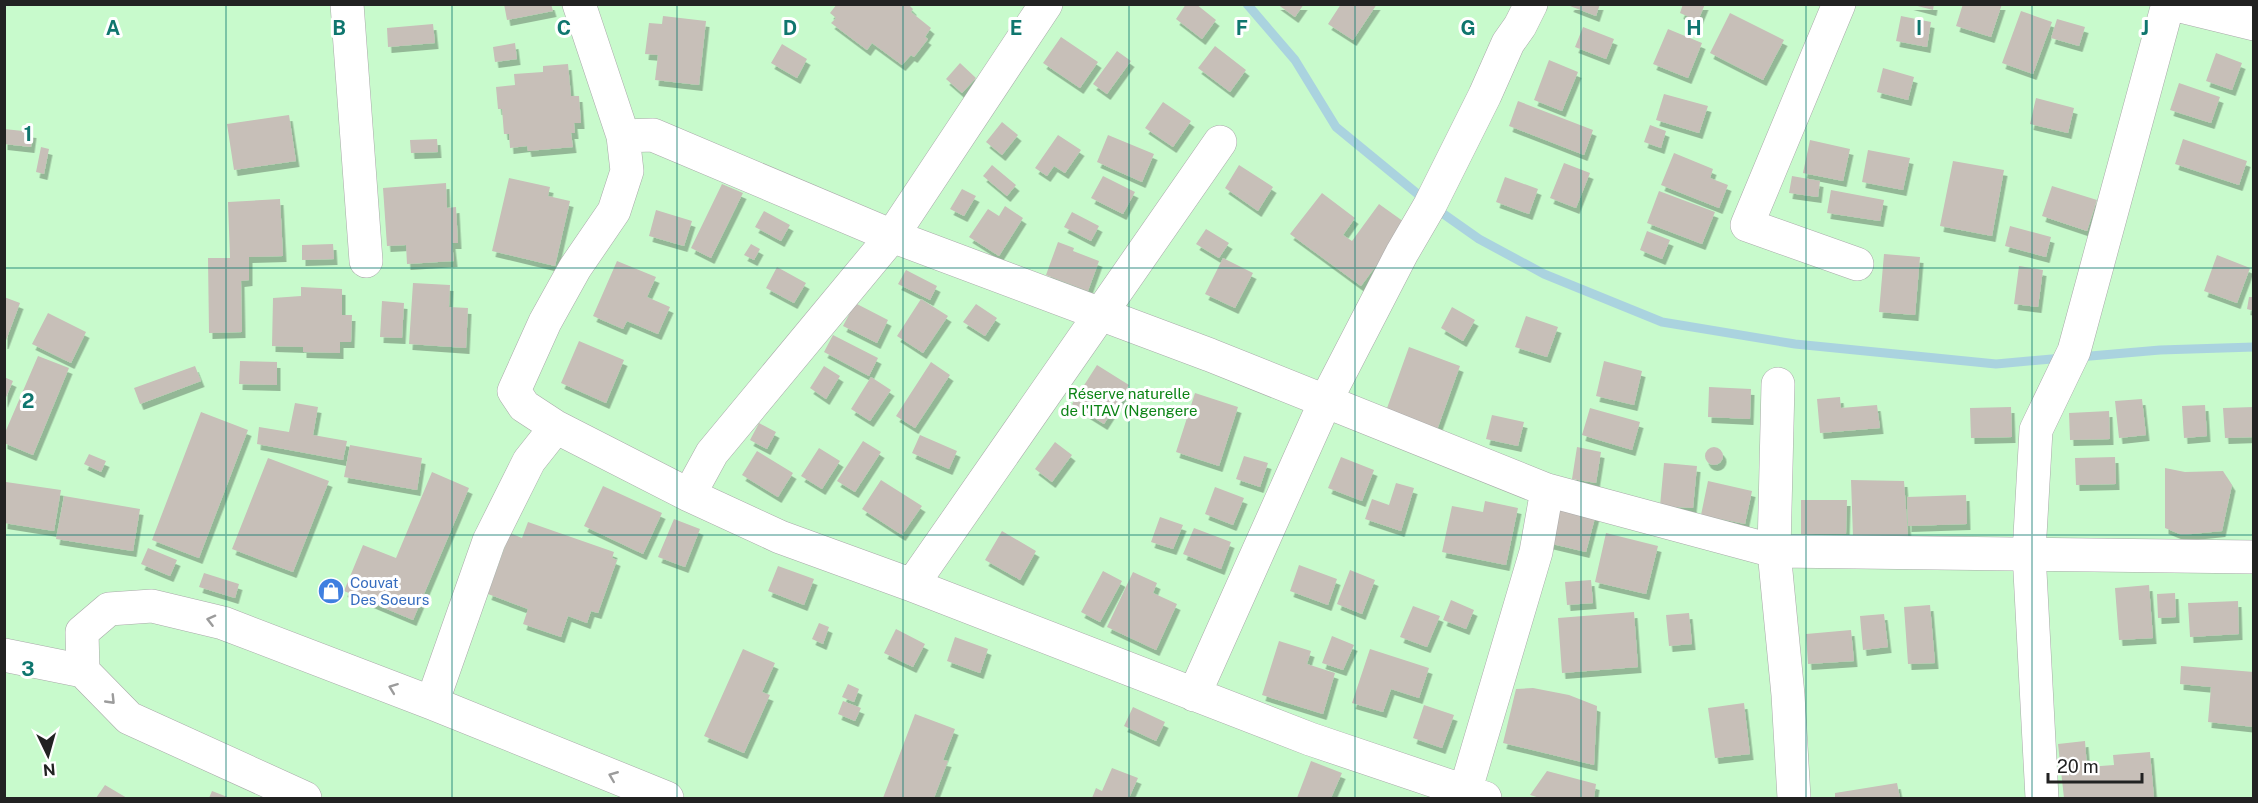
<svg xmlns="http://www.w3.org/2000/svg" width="2258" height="803" font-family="'Public Sans',sans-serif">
<defs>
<filter id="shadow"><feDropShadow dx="3.5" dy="6" stdDeviation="0" flood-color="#0004"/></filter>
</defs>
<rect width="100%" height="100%" fill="#f2efe9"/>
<path fill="#c8facc" d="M5 5H2253V798H5Z"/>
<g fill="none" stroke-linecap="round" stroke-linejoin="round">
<path stroke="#aad3df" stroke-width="9" d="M1247 4 1295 60 1336 127 1425 200
M1435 208 1479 239 1544 274 1662 322 1795 344 1996 364 2063 358
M2079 357 2160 350 2254 347"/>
</g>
<path fill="#c7bfb8" filter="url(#shadow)" d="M504 4H551L553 11 507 20Z
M837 4H908L913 9 911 12 931 28 925 37 928 39 914 57 911 55 902 65 872 43 867 50 831 23 836 18 830 13Z
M1186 4H1196L1216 20 1202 39 1176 19Z
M1277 4H1304L1295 17Z
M1341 4H1377L1353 40 1328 24Z
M1571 4H1600L1596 16 1570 6Z
M1683 4H1705L1698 21 1680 13Z
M1910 4H1934L1933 10Z
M1963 4H2002L1991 37 1956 26Z
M2021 11 2052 22 2033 74 2002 63Z
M1730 13 1784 40 1763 80 1710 53Z
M663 16 706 21 699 85 655 80 658 55 645 54 649 23 662 24Z
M1901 16 1931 22 1927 47 1896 41Z
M2057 19 2085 27 2079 46 2051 38Z
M433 24 435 43 388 47 387 28Z
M1583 27 1614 39 1606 59 1575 47Z
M1668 29 1702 43 1688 78 1653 64Z
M1061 37 1098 62 1080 88 1043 63Z
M515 43 517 59 495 62 493 47Z
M782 44 807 59 797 78 771 63Z
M1215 46 1246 70 1230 92 1198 68Z
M1117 51 1131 61 1107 94 1093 84Z
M2216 53 2242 63 2232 90 2206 81Z
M1549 60 1578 72 1562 111 1534 100Z
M960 63 976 78 962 93 946 79Z
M568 64 571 96H579L581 123H574L575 133H571L573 147 528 151 527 146 510 148 509 134H504L502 109H498L496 87 515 85 514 74 543 72V66Z
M1883 68 1914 77 1908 100 1877 92Z
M2179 83 2220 97 2211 123 2170 110Z
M1664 94 1708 106 1699 133 1656 120Z
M2036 98 2074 108 2068 133 2030 124Z
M1518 101 1593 130 1584 155 1509 126Z
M1163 102 1191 121 1173 147 1145 128Z
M289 115 296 161 234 170 227 124Z
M1002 122 1018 135 1002 155 986 142Z
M1650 125 1666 131 1661 148 1644 142Z
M4 129 33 132 31 147 4 144Z
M1058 135 1081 150 1065 173 1054 166 1047 176 1035 168Z
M1108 135 1154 154 1142 182 1097 162Z
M437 139 438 152 411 153 410 140Z
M2183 139 2247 161 2239 185 2175 164Z
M1810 140 1850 149 1843 181 1803 173Z
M41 147 49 149 44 174 36 172Z
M1868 150 1910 158 1903 190 1862 182Z
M1674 153 1713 169 1710 178 1728 185 1719 208 1661 185Z
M1953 161 2004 170 1992 236 1940 226Z
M1564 163 1590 173 1576 208 1550 198Z
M992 165 1016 185 1007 196 983 176Z
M1239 165 1273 187 1258 211 1225 188Z
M1103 176 1135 192 1123 214 1091 198Z
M1792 176 1820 181 1818 197 1789 193Z
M1505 177 1538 189 1529 214 1496 202Z
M509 178 550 187 548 196 570 201 555 266 492 251Z
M446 183 447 208 456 207 458 243H452L454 261 407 264 406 245 387 246 383 188Z
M722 184 743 193 711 258 691 248Z
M2052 186 2097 200 2087 231 2042 216Z
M962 189 976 196 964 216 950 209Z
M1831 190 1884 200 1880 221 1827 213Z
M1659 191 1715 212 1702 244 1647 223Z
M1322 193 1355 218 1343 235 1352 241 1379 204 1407 224 1361 286 1290 234Z
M280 199 283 256 249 257V280L241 281 242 332 209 333 208 258H230L228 202Z
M1005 206 1023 218 999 256 969 237 988 209 999 216Z
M656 210 692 221 684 246 649 236Z
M764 211 790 225 781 241 755 227Z
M1072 212 1099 226 1091 241 1064 227Z
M2010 226 2051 237 2046 257 2005 246Z
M1206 229 1229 243 1219 258 1196 244Z
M1647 231 1670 240 1662 259 1640 250Z
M1058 242 1074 248 1073 251 1099 261 1088 291 1046 275Z
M333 244 334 259 302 260V245Z
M751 244 760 249 754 260 744 255Z
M1884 254 1920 257 1915 315 1879 312Z
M2217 255 2250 268 2237 303 2204 291Z
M1223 258 1253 273 1235 308 1205 294Z
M617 261 656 277 647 297 670 307 658 334 627 321 623 329 593 316Z
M2019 266 2043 270 2038 307 2014 304Z
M777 267 806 283 794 303 766 288Z
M906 270 937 286 930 300 898 284Z
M413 283 450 285 449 307 468 308 466 348 409 344Z
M301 287 342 289V315H352L351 342H340V353L303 352V347L272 346 273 298 301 296Z
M4 297 20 303 5 343H4Z
M2249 297H2254V311L2247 309Z
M921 299 948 316 923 353 897 336Z
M382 301 404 303 402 338 380 337Z
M855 303 888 320 877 343 843 326Z
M976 304 997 318 985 336 963 322Z
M1452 307 1475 320 1463 341 1441 328Z
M48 313 86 332 71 363 32 344Z
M1526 316 1558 327 1547 357 1515 347Z
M833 335 878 358 869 376 824 352Z
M579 341 624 360 606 403 561 383Z
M1409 347 1460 366 1437 430 1386 411Z
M38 356 69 368 33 455 4 443V435Z
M240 361 277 362V385L239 384Z
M1604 361 1642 371 1634 405 1596 396Z
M931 362 950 375 915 428 896 416Z
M1097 365 1129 385 1104 424 1072 404Z
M195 366 201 381 140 404 134 388Z
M824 366 840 376 826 399 810 388Z
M4 377 13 381 4 402Z
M871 377 891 390 870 421 851 409Z
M1709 387 1751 389 1750 419 1708 417Z
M1195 393 1238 407 1219 466 1176 452Z
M1840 397 1841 408 1877 405 1880 428 1820 433 1817 399Z
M2142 399 2146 435 2119 438 2115 401Z
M295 403 318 407 313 435 347 441 343 460 257 444 259 427 289 432Z
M2205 405 2207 436 2184 438 2182 406Z
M2011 407 2012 437 1971 438 1970 408Z
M2254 407V437L2225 438 2223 408Z
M1590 408 1640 422 1632 450 1582 435Z
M2109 411 2110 439 2070 440 2069 413Z
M201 412 248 430 199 558 152 540Z
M1492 415 1524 422 1518 446 1486 439Z
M759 423 776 432 767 449 750 440Z
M920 435 957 451 949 469 912 453Z
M863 441 881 452 855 492 837 481Z
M1055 442 1072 455 1052 482 1035 469Z
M350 445 422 458 417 490 344 477Z
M1577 447 1601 452 1596 483 1572 479Z
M1705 456a9 9 0 1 1 18 0a9 9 0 1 1-18 0Z
M819 448 840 461 822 489 801 476Z
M757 451 793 473 778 497 742 475Z
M89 454 106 461 101 472 84 464Z
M1244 456 1268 463 1260 487 1236 479Z
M1341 457 1374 470 1362 501 1328 488Z
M2115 457 2116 484 2076 485 2075 458Z
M268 458 329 481 293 572 232 549Z
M1664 463 1697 466 1693 508 1660 506Z
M2165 468 2185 472 2223 471 2232 485 2222 531 2182 535 2165 528Z
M432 472 469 488 413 620 344 591 363 545 396 558Z
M881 480 922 506 902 535 862 509Z
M1851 480 1904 481 1908 536 1853 537Z
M1708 481 1752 491 1745 524 1701 515Z
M6 482 61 490 54 531 4 523Z
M1396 483 1414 488 1401 531 1365 519 1372 499 1389 505Z
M603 486 662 513 643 554 584 526Z
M1215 487 1244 498 1233 525 1205 514Z
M1966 495 1967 524 1908 526 1907 497Z
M64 496 140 509 133 551 56 539Z
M1801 500H1847L1846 534H1801Z
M1485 501 1518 508 1506 565 1442 552 1452 506 1483 512Z
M1558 507 1596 514 1586 552 1548 543Z
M1160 517 1183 525 1173 549 1151 542Z
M674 519 700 529 685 567 658 557Z
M528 522 614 552 612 558 617 560 598 613 591 611 587 623 568 616 561 637 523 624 528 609 488 594 510 533 522 538Z
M1194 528 1231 542 1221 569 1183 554Z
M1002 531 1036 551 1020 580 985 560Z
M1606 533 1658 546 1646 594 1595 582Z
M148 548 177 560 170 576 141 564Z
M1299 565 1337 579 1328 605 1290 591Z
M778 566 814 579 804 605 768 591Z
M1350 570 1375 580 1362 614 1337 604Z
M1103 571 1122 581 1100 622 1081 612Z
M1133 572 1157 583 1153 593 1177 604 1156 650 1107 627Z
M204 573 239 584 235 598 199 587Z
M1591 580 1593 603 1567 605 1565 582Z
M2149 585 2153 638 2119 640 2115 588Z
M2175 593 2176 617 2158 618 2157 594Z
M1451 600 1474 610 1466 629 1443 620Z
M2238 601 2239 634 2190 637 2188 603Z
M1930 605 1935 663 1908 664 1904 607Z
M1413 606 1440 616 1427 647 1400 637Z
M1634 612 1638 667 1562 673 1558 618Z
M1689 613 1692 644 1669 646 1666 615Z
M1884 614 1888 647 1863 650 1860 616Z
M819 623 829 627 823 644 812 639Z
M896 629 925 644 913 667 884 653Z
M1851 630 1854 661 1808 664 1806 634Z
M1332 636 1354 645 1343 670 1322 663Z
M955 637 988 649 980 673 947 661Z
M1279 641 1311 651 1307 664 1335 673 1323 714 1262 695Z
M743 649 775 663 762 692 770 695 744 753 704 736Z
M1370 649 1429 668 1419 698 1391 689 1383 712 1352 703Z
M2181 666 2254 672V727L2208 722 2211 687 2180 684Z
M848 684 859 689 854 702 842 697Z
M1533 688 1569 695 1597 706 1594 765 1503 743 1516 689Z
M843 701 861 708 855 721 838 714Z
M1744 703 1750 754 1715 758 1708 708Z
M1424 705 1454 715 1442 748 1413 738Z
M1133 707 1165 722 1156 741 1124 726Z
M915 714 955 729 943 760 948 761 934 798H883Z
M2085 741 2087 767 2114 765 2113 755 2150 752 2154 798H2088V797L2064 798 2058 744Z
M1311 761 1342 773 1331 798H1297Z
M1112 768 1138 778 1129 798H1092L1096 788 1102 791Z
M1547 771 1596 784 1594 798H1540L1530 795Z
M1897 783 1900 798H1835V793Z
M105 785 127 798H96Z
M212 791 230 798H209Z"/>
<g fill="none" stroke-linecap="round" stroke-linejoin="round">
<defs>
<path id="minor" d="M347 4 366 261
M579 4 623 136 627 171 614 211 575 268 545 322 514 391 524 406 556 427 689 495 780 537 912 585 1310 739 1485 798
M1839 4 1747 225 1857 264
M2172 4 2254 24
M623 136 653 135 892 236 1210 355 1547 490 1774 551 2254 557
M1778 384 1774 551 1788 695 1794 798
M689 495 712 453 892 236 1046 4
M912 585 1220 142
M4 655 83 671
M1194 695 1325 402 1402 253 1430 205 1485 95 1508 43 1520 26 1531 4
M432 703 489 541 529 461 556 427
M1465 792 1536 552 1547 490
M305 798 129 718 83 671 82 632 109 609 152 606 223 623 432 703 667 798
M2042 798 2029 553 2036 430 2074 351 2168 4"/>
</defs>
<use href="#minor" stroke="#a9a9a9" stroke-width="34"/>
<use href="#minor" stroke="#fff" stroke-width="33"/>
</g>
<defs><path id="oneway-chevron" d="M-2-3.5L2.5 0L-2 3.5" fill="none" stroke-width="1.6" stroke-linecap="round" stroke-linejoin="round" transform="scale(1.5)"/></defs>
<g stroke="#9c9c9c">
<use href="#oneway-chevron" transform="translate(211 620) rotate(-166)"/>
<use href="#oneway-chevron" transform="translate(393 688) rotate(-159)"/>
<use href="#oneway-chevron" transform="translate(111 700) rotate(46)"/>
<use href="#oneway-chevron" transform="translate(613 776) rotate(-158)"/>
</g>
<path fill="none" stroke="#0f766e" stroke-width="1.5" stroke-opacity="0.55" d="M226 4V798M452 4V798M677 4V798M903 4V798M1129 4V798M1355 4V798M1581 4V798M1806 4V798M2032 4V798M4 268H2254M4 535H2254"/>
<defs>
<symbol id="shop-disc" viewBox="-11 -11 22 22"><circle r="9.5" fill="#3f7fe0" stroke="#fff"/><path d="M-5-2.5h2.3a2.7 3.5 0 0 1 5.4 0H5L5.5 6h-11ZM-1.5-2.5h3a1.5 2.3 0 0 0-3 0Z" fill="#fff"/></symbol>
</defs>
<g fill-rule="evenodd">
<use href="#shop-disc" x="316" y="576" width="30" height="30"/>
</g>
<g text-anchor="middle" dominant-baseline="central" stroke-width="6" stroke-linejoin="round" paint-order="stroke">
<g font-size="15" fill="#0c8416" stroke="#fff">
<text x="1129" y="393">Réserve naturelle<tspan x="1129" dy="17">de l'ITAV (Ngengere</tspan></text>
</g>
<g font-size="15" fill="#366cbe" stroke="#fff" text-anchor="start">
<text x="350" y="582">Couvat<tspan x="350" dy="17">Des Soeurs</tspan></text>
</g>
</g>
<g font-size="20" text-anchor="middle" font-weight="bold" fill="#0f766e" stroke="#fff" stroke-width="6" stroke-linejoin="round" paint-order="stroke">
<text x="113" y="35">A</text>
<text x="339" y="35">B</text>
<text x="564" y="35">C</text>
<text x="790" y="35">D</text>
<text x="1016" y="35">E</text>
<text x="1242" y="35">F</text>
<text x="1468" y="35">G</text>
<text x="1694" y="35">H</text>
<text x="1919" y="35">I</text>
<text x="2145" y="35">J</text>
<text x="28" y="141">1</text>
<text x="28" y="408">2</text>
<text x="28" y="676">3</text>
</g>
<rect width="2258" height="803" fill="none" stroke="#222222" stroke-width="12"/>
<g transform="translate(48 755) rotate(175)" stroke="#ffffff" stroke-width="4.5" paint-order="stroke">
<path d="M0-4.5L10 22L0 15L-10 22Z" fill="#222222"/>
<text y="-9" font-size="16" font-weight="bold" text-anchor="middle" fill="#222222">N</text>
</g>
<path d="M2048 773v9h94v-9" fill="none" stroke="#222222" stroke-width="3"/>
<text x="2057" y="773" font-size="18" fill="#222222" stroke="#ffffff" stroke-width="4.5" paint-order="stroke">20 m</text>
</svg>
